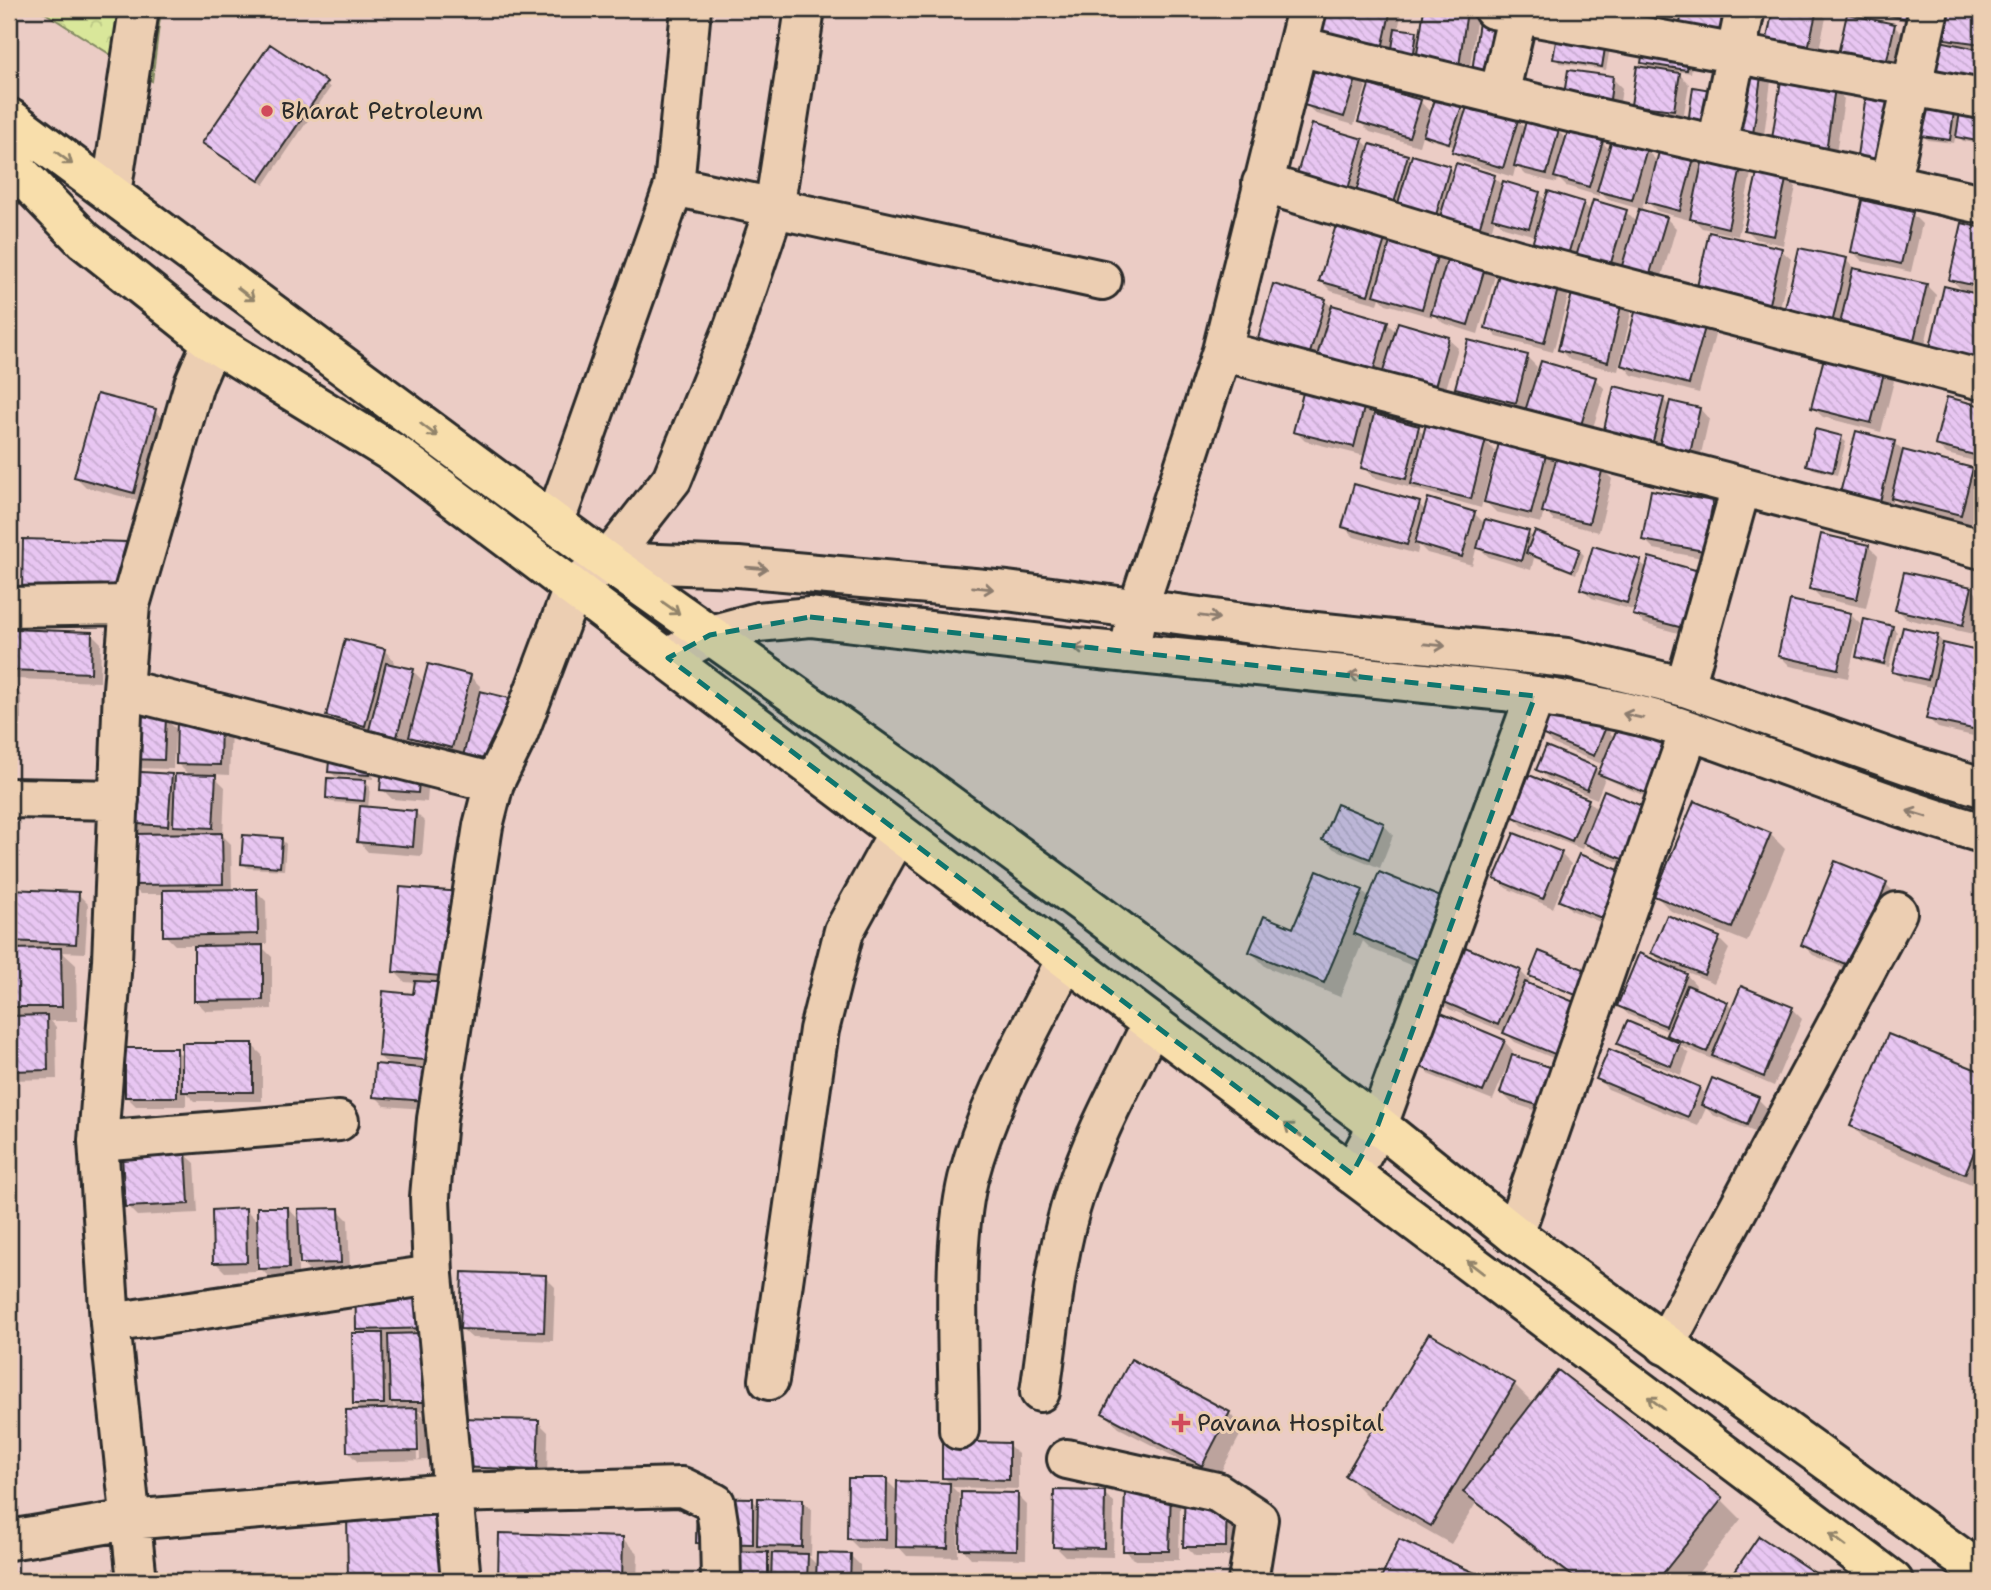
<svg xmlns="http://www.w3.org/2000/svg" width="1991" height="1590" font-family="'Shantell Sans',sans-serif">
<defs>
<pattern id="forest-crowns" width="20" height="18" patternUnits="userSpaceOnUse" patternTransform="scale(1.75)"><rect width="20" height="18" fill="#d9e79a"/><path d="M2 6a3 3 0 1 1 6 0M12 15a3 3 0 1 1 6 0" fill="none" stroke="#bac685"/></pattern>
<pattern id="building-back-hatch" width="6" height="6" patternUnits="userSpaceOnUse" patternTransform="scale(1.75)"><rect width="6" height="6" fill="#e8c6f2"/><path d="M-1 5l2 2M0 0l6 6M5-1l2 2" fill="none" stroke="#c7aad0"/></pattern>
</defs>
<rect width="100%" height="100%" fill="#ebccc5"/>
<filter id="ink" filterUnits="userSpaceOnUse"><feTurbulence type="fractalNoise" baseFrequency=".0143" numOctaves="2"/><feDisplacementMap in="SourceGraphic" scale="14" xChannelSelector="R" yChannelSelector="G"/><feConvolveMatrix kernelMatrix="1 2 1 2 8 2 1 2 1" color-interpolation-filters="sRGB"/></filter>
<g filter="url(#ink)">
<path fill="url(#forest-crowns)" stroke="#828962" stroke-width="2" d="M39 9H161L152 81Z"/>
<path fill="#0003" fill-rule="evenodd" d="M1329 9H1394L1401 16 1398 30 1417 33 1421 38 1426 9 1466 12 1476 22 1469 75 1322 39Z
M1556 9H1619L1614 34Z
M1640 9H1664L1668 13 1664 32 1637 22Z
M1775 9H1817L1826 18 1816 62 1767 44Z
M1833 9H1875L1872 21 1894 26 1904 36 1894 82 1838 63 1849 13Z
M1891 9H1929L1925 25 1895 19 1890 14Z
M1951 9H1982V98L1955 46 1947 38Z
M1610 48 1606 70 1560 63 1555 59Z
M1693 57 1691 73 1676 71 1689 84 1683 119 1643 114 1633 104 1650 70 1643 63Z
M1761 71 1771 81 1763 143 1731 138Z
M1356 77 1366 87 1354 125 1316 114 1306 105Z
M1612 78 1622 88 1618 116 1575 110Z
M326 83 330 88 264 185 209 147Z
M1834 89 1844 99 1835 161 1783 154Z
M1420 101 1432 114 1461 108 1466 114 1517 121 1526 129 1558 131 1567 140 1602 142 1610 150H1646L1658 162 1693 159 1703 169 1741 164 1751 174 1738 236 1702 228 1690 216 1689 220 1657 211 1645 199 1641 211 1666 218 1676 228 1659 286 1577 267 1536 236 1504 227 1495 218 1489 238 1306 194 1362 140 1371 149 1407 156 1412 162 1449 167 1455 173 1494 177 1504 186 1539 193 1547 202 1583 203 1591 212H1626L1636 222 1640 209 1609 200 1600 191 1599 196 1566 186 1558 178 1557 183 1526 175 1516 165 1513 177 1464 162 1454 152 1456 147 1429 139 1423 132 1419 146 1370 132 1360 122ZM1451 219 1488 230 1487 233Z
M1927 102 1982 113 1981 144 1963 141 1956 134 1954 143 1927 140 1923 135Z
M1786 177 1796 187 1783 245 1756 239 1746 229Z
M1912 214 1922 224 1911 272 1862 261 1852 251Z
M1963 225 1982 229V379L1964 292 1951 279Z
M1385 238 1391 244 1437 255 1447 264 1451 252 1496 272 1478 334 1443 323 1433 313 1432 317 1386 304 1380 298 1378 304 1331 291 1321 281Z
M1781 250 1791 259 1777 321 1707 305Z
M1846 260 1856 270 1926 285 1936 295 1924 349 1795 327Z
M1502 269 1569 293 1553 352 1497 337 1487 327Z
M1575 288 1632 309 1618 371 1570 360 1560 350Z
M1325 300 1331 307 1387 323 1396 332 1448 339 1458 348 1443 399 1269 348 1260 338Z
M1705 325 1715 335 1699 393 1632 375 1623 365Z
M1527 357 1537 367 1534 378 1595 379 1605 389 1590 437 1467 397 1457 387Z
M1884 371 1894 381 1881 432 1823 417 1813 408Z
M1663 399 1670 407 1700 409 1709 419 1698 467 1614 447Z
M1949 399 1982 408V463L1947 454 1937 445Z
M1364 406 1375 416 1418 428 1425 435 1485 441 1495 451 1481 508 1373 477 1363 467 1365 456 1305 441 1295 431Z
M155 411 165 421 143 502 86 487 76 477Z
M1857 433 1894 443 1904 452 1972 469 1982 479 1971 524 1903 507 1893 497 1886 523Z
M1841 438 1846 442 1837 475 1813 469 1808 465Z
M1546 452 1557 463 1602 469 1612 479 1599 532 1554 521 1544 511 1541 523 1496 512 1486 502Z
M1712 502 1722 512 1713 560 1654 549 1644 539Z
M1419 504 1426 511 1474 513 1485 524 1528 533 1534 538 1579 550 1584 555 1576 574 1534 558 1531 570 1489 557 1477 546 1472 565 1427 553 1419 545 1417 554 1354 537 1344 527Z
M1868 546 1878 556 1866 608 1821 598 1811 588Z
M1640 562 1648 569 1693 637 1645 624 1635 615 1636 611 1592 598 1582 588Z
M1971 588 1981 598 1973 634 1907 619 1897 609Z
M1850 614 1860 624 1848 678 1790 666 1780 656Z
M1892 627 1897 632 1889 667 1862 661 1858 657Z
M9 630 92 634 101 643 100 682 16 679 9 671Z
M1937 636 1946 646 1982 654V738L1938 728 1928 718 1935 688 1904 681 1894 671Z
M384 650 394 660 393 666 413 671 425 683 470 676 480 686 479 692 524 703 474 766 463 754 462 756 421 746 409 734 407 745 337 725 328 715Z
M9 691H16L21 695V723H9Z
M166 719 179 732 231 731 229 775 212 774 225 787 223 836 231 844 232 891H256L266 901 267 944H259L272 957V1009L206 1011 196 1001 195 945H175L165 935 164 894H140L130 884 124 822 171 775 176 780 190 776 178 764 179 734H175L173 769 137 768 127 758Z
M9 728 15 733V757L9 756Z
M1605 728 1615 738 1664 805 1605 778 1597 799 1548 779 1538 769 1595 768 1600 773 1604 765 1553 744 1543 734Z
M375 750 373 779 335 776 330 771Z
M430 767 427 802 392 799 382 789Z
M365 782 370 787 368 808 415 812 425 822 422 856 368 852 359 842 361 804 332 802 327 798Z
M1588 800 1598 810 1637 870 1595 852 1585 842 1582 849 1523 826 1513 816Z
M1338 806 1384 825 1393 835 1380 868 1334 849 1324 840Z
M1770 834 1785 849 1747 942 1671 911 1656 896Z
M281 839 286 844 284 870 248 868 243 863Z
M1561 854 1571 864 1553 908 1506 888 1496 878Z
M1580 856 1619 930 1571 910 1562 900Z
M1886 884 1896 894 1862 975 1813 955 1803 945Z
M9 890 78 894 88 904 85 953 62 952 76 965 77 1021H51L56 1027 57 1079 9 1080Z
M1362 891 1370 899 1461 947 1520 971 1530 981 1528 985 1572 1066 1515 1042 1505 1032 1449 1009 1439 999 1447 980 1371 949 1363 941 1340 997 1266 967 1251 952Z
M460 893 449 1111 385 1106 375 1096 391 1067 379 1056 415 996 416 983 405 982 395 972Z
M1719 939 1729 949 1714 983 1682 970 1696 985 1694 990 1727 1003 1733 1010 1792 1009 1802 1019 1774 1086 1679 1045 1689 1054 1681 1075 1629 1054 1619 1044H1678L1670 1032 1629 1015 1619 1006 1667 967 1653 953Z
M1585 972 1580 998 1531 976Z
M1889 1036 1982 1074 1981 1188 1867 1141 1852 1126Z
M1504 1041 1513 1051 1511 1057 1558 1072 1556 1117 1512 1103 1502 1093 1513 1060 1510 1059 1493 1100 1430 1075 1421 1065Z
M252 1045 262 1055V1101H194L186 1093V1106H136L126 1096 176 1050 184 1058Z
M1610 1052 1699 1088 1707 1096 1758 1099 1768 1109 1757 1133 1713 1115 1706 1108 1698 1126 1608 1089 1598 1079Z
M185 1154 195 1163 198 1213 137 1216 127 1206Z
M288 1208 300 1221 338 1210 348 1220 350 1272 311 1273 298 1260V1277L270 1278 256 1264 257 1271 225 1272 215 1262 246 1210 256 1220V1247H260Z
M431 1269 436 1411H417L427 1420 428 1460 358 1462 348 1452 362 1412 355 1404 364 1335 358 1329ZM393 1403 401 1411H394ZM416 1418H419L420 1459 417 1460Z
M545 1277 555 1287 553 1341 472 1338 462 1329Z
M1430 1335 1514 1384 1534 1404 1721 1499 1741 1519 1692 1581H1575L1476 1503 1451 1544 1367 1496 1347 1476Z
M1132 1362 1229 1413 1244 1428 1217 1479 1119 1428 1104 1413Z
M538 1422 548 1432 547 1479 469 1477 459 1467Z
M1008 1444 1018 1454V1489L952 1487 959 1494 958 1557 907 1556 895 1543V1549L858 1548 848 1538 886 1480 899 1493V1483L951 1484 943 1477Z
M1104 1493 1114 1503 1113 1557 1065 1556 1055 1546Z
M1170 1493 1180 1503 1179 1560H1135L1125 1550Z
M1017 1495 1027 1505 1026 1559 971 1558 962 1548Z
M752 1500 760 1507 802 1500 812 1510 811 1556H808L819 1567 850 1555 860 1565V1581H721L708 1552 698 1542Z
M1236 1502 1235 1556H1195L1185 1546Z
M501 1535 623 1539 638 1554 637 1581H499Z
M1400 1541 1489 1581H1382Z"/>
<path fill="url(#building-back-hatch)" stroke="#2b2b2b" stroke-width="2" d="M1327 9H1391L1381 53 1321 40Z
M1424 9 1467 11 1459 66 1416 60Z
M1638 9H1664L1660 28 1635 22Z
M1683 9H1744L1736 48 1677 36Z
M1773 9H1817L1807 53 1766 44Z
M1890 9H1924L1921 22 1888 15Z
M1949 9H1982V44L1945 39Z
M1480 14 1518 19 1509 85 1471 79Z
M1847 14 1895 24 1884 73 1836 63Z
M1395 28 1417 31 1413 59 1391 56Z
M1557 35 1606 42 1602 67 1553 59Z
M1940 41 1982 50V91L1932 81Z
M270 44 327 82 259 181 202 143Z
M1644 45 1690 51 1687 70 1641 63Z
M1316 64 1357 76 1344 117 1304 105Z
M1729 65 1762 69 1753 134 1719 129Z
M1637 66 1680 73 1674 110 1631 105Z
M1568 70 1613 76 1609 107 1563 100Z
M1781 80 1835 87 1826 152 1771 145Z
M1369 85 1421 100 1409 137 1358 122Z
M1693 87 1717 91 1712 127 1688 124Z
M1866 95 1911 102 1903 162 1857 156Z
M1436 97 1462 106 1449 143 1423 135Z
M1926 100 1955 105 1950 140 1921 136Z
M1468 104 1518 120 1503 168 1452 152Z
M1961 106 1981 109 1977 141 1956 137Z
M1526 121 1559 129 1547 174 1514 166Z
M1312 124 1363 139 1345 199 1294 184Z
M1568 131 1603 141 1589 187 1554 177Z
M1612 139 1647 148 1632 200 1597 191Z
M1370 144 1408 155 1394 203 1356 192Z
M1660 148 1694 158 1680 211 1646 202Z
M1704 154 1742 163 1728 228 1690 219Z
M1412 155 1450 166 1434 222 1396 210Z
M1456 163 1495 175 1479 229 1440 217Z
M1758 169 1787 175 1774 236 1744 230Z
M1503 181 1540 192 1529 228 1492 218Z
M1548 191 1584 202 1567 258 1531 248Z
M1593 200 1627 210 1610 266 1576 257Z
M1862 200 1913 212 1901 264 1851 252Z
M1639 209 1667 217 1649 277 1621 269Z
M1337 222 1386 236 1368 295 1319 281Z
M1962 223 1982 228V287L1949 280Z
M1709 232 1782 248 1767 312 1695 296Z
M1391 239 1438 253 1422 309 1374 295Z
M1799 248 1847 258 1831 328 1783 317Z
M1450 250 1487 261 1468 325 1431 314Z
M1501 266 1560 281 1544 343 1485 328Z
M1853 268 1927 284 1914 340 1840 324Z
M1273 284 1326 299 1310 353 1258 339Z
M1574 285 1623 297 1608 362 1558 350Z
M1944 286 1982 295V368L1928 356Z
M1332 305 1388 321 1373 372 1317 356Z
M1637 305 1706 324 1689 384 1621 365Z
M1398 322 1449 337 1434 390 1382 375Z
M1468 340 1528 355 1516 403 1455 388Z
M1825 354 1885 369 1871 423 1811 408Z
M1541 361 1596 377 1580 428 1525 411Z
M1614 386 1664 398 1651 449 1602 438Z
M1304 389 1365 404 1354 447 1293 432Z
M97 394 156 409 134 493 74 477Z
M1947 397 1982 406V457L1935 445Z
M1670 401 1700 408 1689 458 1658 451Z
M1374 414 1419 426 1406 479 1361 468Z
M1426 424 1486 439 1471 499 1411 484Z
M1815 429 1842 436 1833 472 1806 465Z
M1856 431 1895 441 1877 514 1837 505Z
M1500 439 1547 451 1531 514 1484 502Z
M1903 450 1973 468 1961 515 1891 498Z
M1557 456 1603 467 1589 523 1542 512Z
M1354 484 1420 502 1407 545 1342 527Z
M1651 490 1713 501 1704 551 1642 540Z
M1428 498 1475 512 1462 557 1415 543Z
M1485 519 1529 531 1521 561 1477 548Z
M1535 531 1580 549 1572 571 1526 553Z
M1821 534 1869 545 1857 599 1809 589Z
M23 539 127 542 126 591 22 590Z
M1593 546 1641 560 1627 603 1580 589Z
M1649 557 1699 571 1683 628 1633 615Z
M1904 572 1972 587 1963 625 1895 610Z
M1790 600 1851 613 1838 669 1778 656Z
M1864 619 1893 626 1884 664 1856 657Z
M1903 627 1938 635 1928 680 1892 672Z
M9 629 92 632 91 673 9 670Z
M345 639 385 649 365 726 326 716Z
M1943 643 1982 652V731L1926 719Z
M386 663 414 669 397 737 369 730Z
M428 664 471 675 452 748 409 737Z
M9 689H17V719H9Z
M480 691 525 702 508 768 463 756Z
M1553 705 1606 727 1594 756 1541 734Z
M127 716 166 717 164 760 125 759Z
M177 719 221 720 220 765 176 764Z
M1619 724 1674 746 1654 796 1598 774Z
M9 727H11V753H9Z
M331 740 371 743 369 775 328 772Z
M1546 746 1596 767 1587 790 1536 770Z
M383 753 421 756 418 793 380 790Z
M126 771 172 774 168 826 122 823Z
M175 774 216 775 213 828 173 826Z
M1529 775 1589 799 1572 841 1511 816Z
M327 778 366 780 364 801 326 798Z
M1604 790 1649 809 1627 861 1583 843Z
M1694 801 1771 833 1732 928 1654 896Z
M1337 804 1384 823 1370 859 1322 840Z
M360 806 416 811 413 847 357 842Z
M222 833 223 884 129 885 127 834Z
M1514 833 1562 852 1543 899 1494 879Z
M243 835 282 838 280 867 241 864Z
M1579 854 1629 874 1609 921 1559 901Z
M1835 861 1887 882 1852 967 1801 945Z
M1317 871 1363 890 1324 983 1249 952 1264 916 1293 928Z
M1379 872 1458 904 1432 966 1354 934Z
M400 887 461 892 454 977 393 972Z
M9 889 79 892 76 944 9 941Z
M257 889 258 934 163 936V890Z
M1667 915 1720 937 1704 975 1651 953Z
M263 945V1000L194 1001V946Z
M1460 945 1521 970 1498 1025 1437 999Z
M61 948 62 1007H9V949Z
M1539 951 1586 970 1576 995 1529 976Z
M1639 953 1687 974 1666 1026 1617 1006Z
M415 981 455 983 448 1062 378 1056 383 991 413 994Z
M1525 982 1584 1006 1562 1057 1503 1033Z
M1687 985 1728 1002 1707 1052 1666 1035Z
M1741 986 1793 1007 1764 1077 1712 1056Z
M1441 1013 1505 1040 1483 1092 1418 1066Z
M47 1015 48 1070 9 1071V1016Z
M1627 1021 1680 1043 1671 1066 1617 1044Z
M1888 1034 1982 1072V1133L1965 1174 1850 1126Z
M182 1043H253V1092H182Z
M125 1048H177V1097H125Z
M1609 1049 1700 1087 1688 1117 1596 1079Z
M1512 1055 1559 1070 1546 1108 1500 1093Z
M375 1064 443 1070 440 1102 373 1097Z
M1712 1078 1759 1097 1747 1125 1701 1105Z
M186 1152 189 1204 125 1207 122 1155Z
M257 1207H288L289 1268 258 1269Z
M246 1208 247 1262 213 1263 212 1210Z
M339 1208 341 1263 300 1264 298 1209Z
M432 1267 433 1328 356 1330 355 1269Z
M462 1272 546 1275 544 1332 460 1329Z
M352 1333H383L384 1404H353Z
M425 1333 426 1402H390L388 1334Z
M1429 1333 1515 1383 1431 1526 1345 1476Z
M1131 1359 1230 1412 1202 1466 1102 1413Z
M1558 1370 1723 1498 1657 1581H1579L1463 1492Z
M417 1408 418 1451 347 1452 346 1410Z
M459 1418 539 1420 537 1470 458 1467Z
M942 1441 1009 1443V1480L942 1478Z
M848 1478H887L886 1540 847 1539Z
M897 1481 950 1483 948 1548 896 1547Z
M1054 1490 1105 1491 1104 1548 1053 1547Z
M1185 1490 1227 1491 1226 1547H1183Z
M1125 1491H1171L1169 1551H1123Z
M961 1492 1018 1493 1017 1550 960 1549Z
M697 1497 753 1498V1544L696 1543Z
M758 1498 803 1499 802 1547 757 1546Z
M440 1511 442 1581H348L347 1513Z
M499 1533 623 1537 622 1581H498Z
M1759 1536 1827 1581H1728Z
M1399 1539 1493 1581H1424L1415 1577 1413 1581H1380Z
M720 1551 768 1552V1581H719Z
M772 1553 808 1554 807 1581H771Z
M817 1553 851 1554 850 1581H816Z"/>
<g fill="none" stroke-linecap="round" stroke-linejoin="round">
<defs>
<path id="street" d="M1493 9 1982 99
M1298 46 1574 113 1982 204
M1499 95 1518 13
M1717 145 1745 9
M1262 183 1518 260 1982 380
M1890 184 1929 9
M674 186 691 9
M111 194 139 9
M1222 351 1982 549
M554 524 674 186 1102 280
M607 562 672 479 734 327 774 209 805 9
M9 607 130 605
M1129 653 1138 608 1222 351 1307 9
M1685 687 1741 487
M123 689 494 783
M9 798 119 800
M98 1141 339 1121
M1352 1174 1378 1125 1535 696
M1514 1234 1689 731
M110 1323 433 1275
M1665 1345 1897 912
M769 1380 819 1030 844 931 898 833
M1040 1392C1050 1326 1054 1257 1075 1193 1094 1134 1125 1079 1152 1023
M959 1430C959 1356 951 1250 968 1179 988 1101 1030 1031 1066 959
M1067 1459 1217 1492 1258 1519 1248 1581
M9 1540 129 1520 451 1493 682 1487 715 1503 720 1535 721 1581
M137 1581 110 1323 98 1141 112 961 123 689 130 605 194 384 212 342
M461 1581 433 1275 430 1197 437 1119 483 826 494 783 518 734 574 586"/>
<path id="secondary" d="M574 586 607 562 738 567 1007 591 1296 630 1567 658 1685 687 1909 765 1982 787
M668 658 710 635 758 622 810 617 1069 647 1504 691C1561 700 1621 708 1676 726 1779 761 1878 803 1982 833"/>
<path id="primary" d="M9 118 607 562 922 785 1095 912 1378 1125 1514 1234 1982 1573
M9 162 84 240 212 342 398 456 1893 1581"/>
</defs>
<use href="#street" stroke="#2b2b2b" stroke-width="44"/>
<use href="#secondary" stroke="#2b2b2b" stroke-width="44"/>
<use href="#primary" stroke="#2b2b2b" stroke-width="44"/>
<use href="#street" stroke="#ecceb2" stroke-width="38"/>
<use href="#secondary" stroke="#ecceb2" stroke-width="38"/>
<use href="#primary" stroke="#f8deab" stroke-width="38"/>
</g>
<defs><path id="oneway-shaft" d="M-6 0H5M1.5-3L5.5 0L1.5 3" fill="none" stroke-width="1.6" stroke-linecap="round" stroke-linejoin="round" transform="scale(1.75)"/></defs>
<g stroke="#92846b">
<use href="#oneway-shaft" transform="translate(64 158) rotate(37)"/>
<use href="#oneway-shaft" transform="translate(246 294) rotate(37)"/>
<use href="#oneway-shaft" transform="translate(429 430) rotate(37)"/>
<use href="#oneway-shaft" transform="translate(671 608) rotate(35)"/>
<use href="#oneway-shaft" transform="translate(1293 1130) rotate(-143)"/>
<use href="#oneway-shaft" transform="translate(1475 1267) rotate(-143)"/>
<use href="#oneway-shaft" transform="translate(1656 1403) rotate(-143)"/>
<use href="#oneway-shaft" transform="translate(1838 1540) rotate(-143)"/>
</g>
<g stroke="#8c7c6e">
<use href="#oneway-shaft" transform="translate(757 568) rotate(5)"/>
<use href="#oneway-shaft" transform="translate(983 588) rotate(6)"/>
<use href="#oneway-shaft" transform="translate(1209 617) rotate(8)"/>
<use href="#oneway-shaft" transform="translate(1435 645) rotate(6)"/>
<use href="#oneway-shaft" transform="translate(1084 649) rotate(-175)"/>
<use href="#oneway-shaft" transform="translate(1359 676) rotate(-174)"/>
<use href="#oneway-shaft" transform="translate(1633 716) rotate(-167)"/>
<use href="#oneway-shaft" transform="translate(1917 814) rotate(-163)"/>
</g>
</g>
<path fill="#0f766e" fill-opacity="0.2" stroke="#0f766e" stroke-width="5" stroke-dasharray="14 9" stroke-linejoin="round" d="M810 617 1535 696 1378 1125 1352 1174 668 658 710 635Z"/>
<g fill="#d1495b" stroke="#ecceb2" stroke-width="2.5">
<circle cx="267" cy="111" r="7"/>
<path d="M1177.5 1412.5h7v7h7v7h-7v7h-7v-7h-7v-7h7z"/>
</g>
<g text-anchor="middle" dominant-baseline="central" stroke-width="6" stroke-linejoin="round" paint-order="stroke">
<g font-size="24" fill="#2b2b2b" stroke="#ecceb2" text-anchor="start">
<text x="281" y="111">Bharat Petroleum</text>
<text x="1197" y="1423">Pavana Hospital</text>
</g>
</g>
<rect width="1991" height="1590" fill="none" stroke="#ecceb2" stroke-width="35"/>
<rect x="18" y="18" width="1956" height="1555" fill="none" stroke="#2b2b2b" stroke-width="2.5" filter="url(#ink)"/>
</svg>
